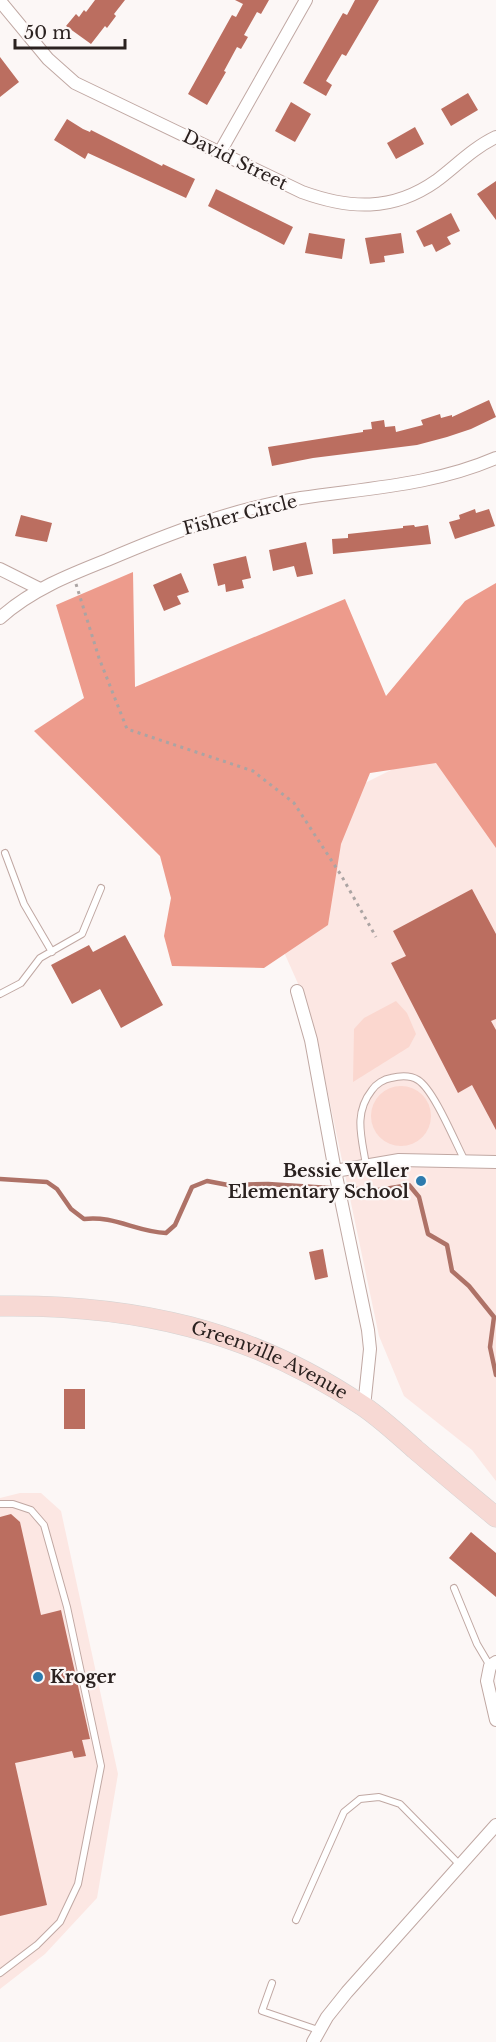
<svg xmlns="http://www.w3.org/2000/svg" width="496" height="2042" font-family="'Libre Baskerville',serif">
<rect width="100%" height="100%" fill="#fcf7f6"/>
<path fill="#fce7e3" d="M449 741 496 811V1481L472 1450 404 1396 379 1336 314 1027 308 1006 237 847Z
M20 1493H41L61 1511 118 1774 97 1898 45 1954 0 1989V1498Z"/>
<path fill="#fbd7cf" d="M396 1001 407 1013 416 1034 409 1047 353 1082 354 1029 364 1018Z
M371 1116a30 30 0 1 1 60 0a30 30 0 1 1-60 0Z"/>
<path fill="#ed9b8c" d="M133 572 135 687 345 599 386 696 465 601 496 583V848L436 763 370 773 341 844 328 925 264 968 172 966 164 936 171 898 160 856 34 731 84 698 56 605Z"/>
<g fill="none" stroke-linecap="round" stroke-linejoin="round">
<path stroke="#ae7267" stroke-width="4.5" d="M0 1179 47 1182 57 1189 71 1209 84 1219C113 1215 137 1232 166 1233L175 1225 192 1187 207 1181 228 1185 268 1184 330 1188
M356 1189 379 1190 409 1185 419 1197 428 1234 447 1245 452 1271 469 1286 494 1317 490 1347 496 1375"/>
</g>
<path fill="#bb6e60" d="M95 0H125L114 14 116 16 107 28 105 26 91 44 66 26 76 14 79 17 84 10 86 12Z
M235 0H269L261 14 257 12 244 35 248 37 241 49 237 47 224 71 226 72 207 105 188 94 232 15 236 17 243 4Z
M355 0H379L346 56 342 54 326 81 332 85 326 96 303 83 343 13 347 15Z
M0 57 19 82 0 97Z
M468 93 478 110 451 126 441 109Z
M291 102 311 114 295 142 275 131Z
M67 119 83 129 90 132 91 130 162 166 163 164 195 179 186 198 88 153 85 159 54 140Z
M415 127 424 144 396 159 387 143Z
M496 181V220L477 194Z
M216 189 293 227 284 245 208 206Z
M451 213 460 231 447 237 451 244 436 252 432 244 424 247 416 231Z
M309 233 345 239 342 259 305 253Z
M401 233 404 253 384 256 385 262 370 264 365 238Z
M489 400 496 417 471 429 447 437 417 445 313 458 272 466 268 447 363 432V430L372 429 371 422 384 420 385 427 395 426 396 432 423 425 421 420 440 414 441 418 452 415V417Z
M475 509 476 513 489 509 495 526 455 539 449 522 460 519 459 515Z
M21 515 52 523 47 542 15 536Z
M414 525 415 527 428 525 431 544 333 554 332 539 348 538V534L403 528V526Z
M306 542 313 574 297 577 294 566 273 571 269 550Z
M246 556 251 578 242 580 244 588 226 592 225 584 218 586 213 564Z
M181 573 189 592 177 596 181 604 164 611 153 585Z
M472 889 496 934V1019L491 1021 496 1030V1130L472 1085 458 1093 391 963 406 956 393 931Z
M125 935 163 1005 121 1028 100 989 72 1004 51 965 89 945 93 952Z
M323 1249 328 1277 315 1280 309 1252Z
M64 1389H85V1429H64Z
M11 1514 20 1522 41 1615 61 1610 90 1739 82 1740 86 1756 74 1758 72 1751 15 1763 47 1905 0 1916V1517Z
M471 1532 496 1553V1597L449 1558Z"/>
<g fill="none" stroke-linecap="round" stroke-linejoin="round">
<defs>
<path id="service" d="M5 853 24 904 52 952
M0 994 21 983 40 958 82 934 101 888
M366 1165C362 1138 353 1114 372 1090 376 1084 384 1079 391 1078 399 1076 410 1075 418 1080 434 1090 455 1142 465 1161
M0 1504H13L31 1510 44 1525 67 1607 101 1766 78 1884 60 1922 37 1945 0 1973
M454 1588 477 1644 490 1666
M296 1920 344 1812 360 1799 379 1797 400 1804 460 1865
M272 1983 262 2011 318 2030"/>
<path id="minor" d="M0 1 48 59 75 83 302 192C349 209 392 212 436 181 456 166 473 148 496 137
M220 152 306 0
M0 569 40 589
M0 618C31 590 69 575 107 560 170 533 233 509 301 498 368 488 434 485 496 458
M297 991 311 1040 335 1171
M364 1407 370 1349 368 1330 335 1171 399 1160 496 1162
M496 1662 490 1666 487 1681 496 1720
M313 2042 327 2017 347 1992 496 1825"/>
<g id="primary">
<path id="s1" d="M0 1306C134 1304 251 1330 363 1406 382 1419 399 1435 416 1450 442 1472 469 1495 496 1517"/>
</g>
</defs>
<use href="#service" stroke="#c0a8a3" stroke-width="8"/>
<use href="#minor" stroke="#c0a8a3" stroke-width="14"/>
<use href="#primary" stroke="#d5d3d2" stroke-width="21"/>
<path stroke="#aba4a3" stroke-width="3" stroke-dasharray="3 4.5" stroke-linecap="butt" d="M76 584 99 658 127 729 253 771 294 803 341 875 376 937"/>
<use href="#service" stroke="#fff" stroke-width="6"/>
<use href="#minor" stroke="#fff" stroke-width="12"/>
<use href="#primary" stroke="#f7d9d4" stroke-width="20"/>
</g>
<g fill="#2d7bae" stroke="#fcf7f6" stroke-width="2">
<circle cx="421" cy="1181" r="6"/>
<circle cx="38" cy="1677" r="6"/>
</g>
<g text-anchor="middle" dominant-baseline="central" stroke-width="4.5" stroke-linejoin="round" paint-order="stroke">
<g font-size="18" fill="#2b2220" stroke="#fcf7f6">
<text transform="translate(235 160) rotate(26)">David Street</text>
<text transform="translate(240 515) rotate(-14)">Fisher Circle</text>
<text stroke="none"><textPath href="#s1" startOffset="278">Greenville Avenue</textPath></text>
</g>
<g font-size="18" font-weight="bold" fill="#2b2220" stroke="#fcf7f6" text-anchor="end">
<text x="409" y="1171">Bessie Weller<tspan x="409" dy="21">Elementary School</tspan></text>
<text x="50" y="1677" text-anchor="start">Kroger</text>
</g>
</g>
<path d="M15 39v9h110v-9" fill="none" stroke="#2b2220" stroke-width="3"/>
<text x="24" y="39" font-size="18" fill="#2b2220" stroke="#fcf7f6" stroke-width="4.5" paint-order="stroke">50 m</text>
</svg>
